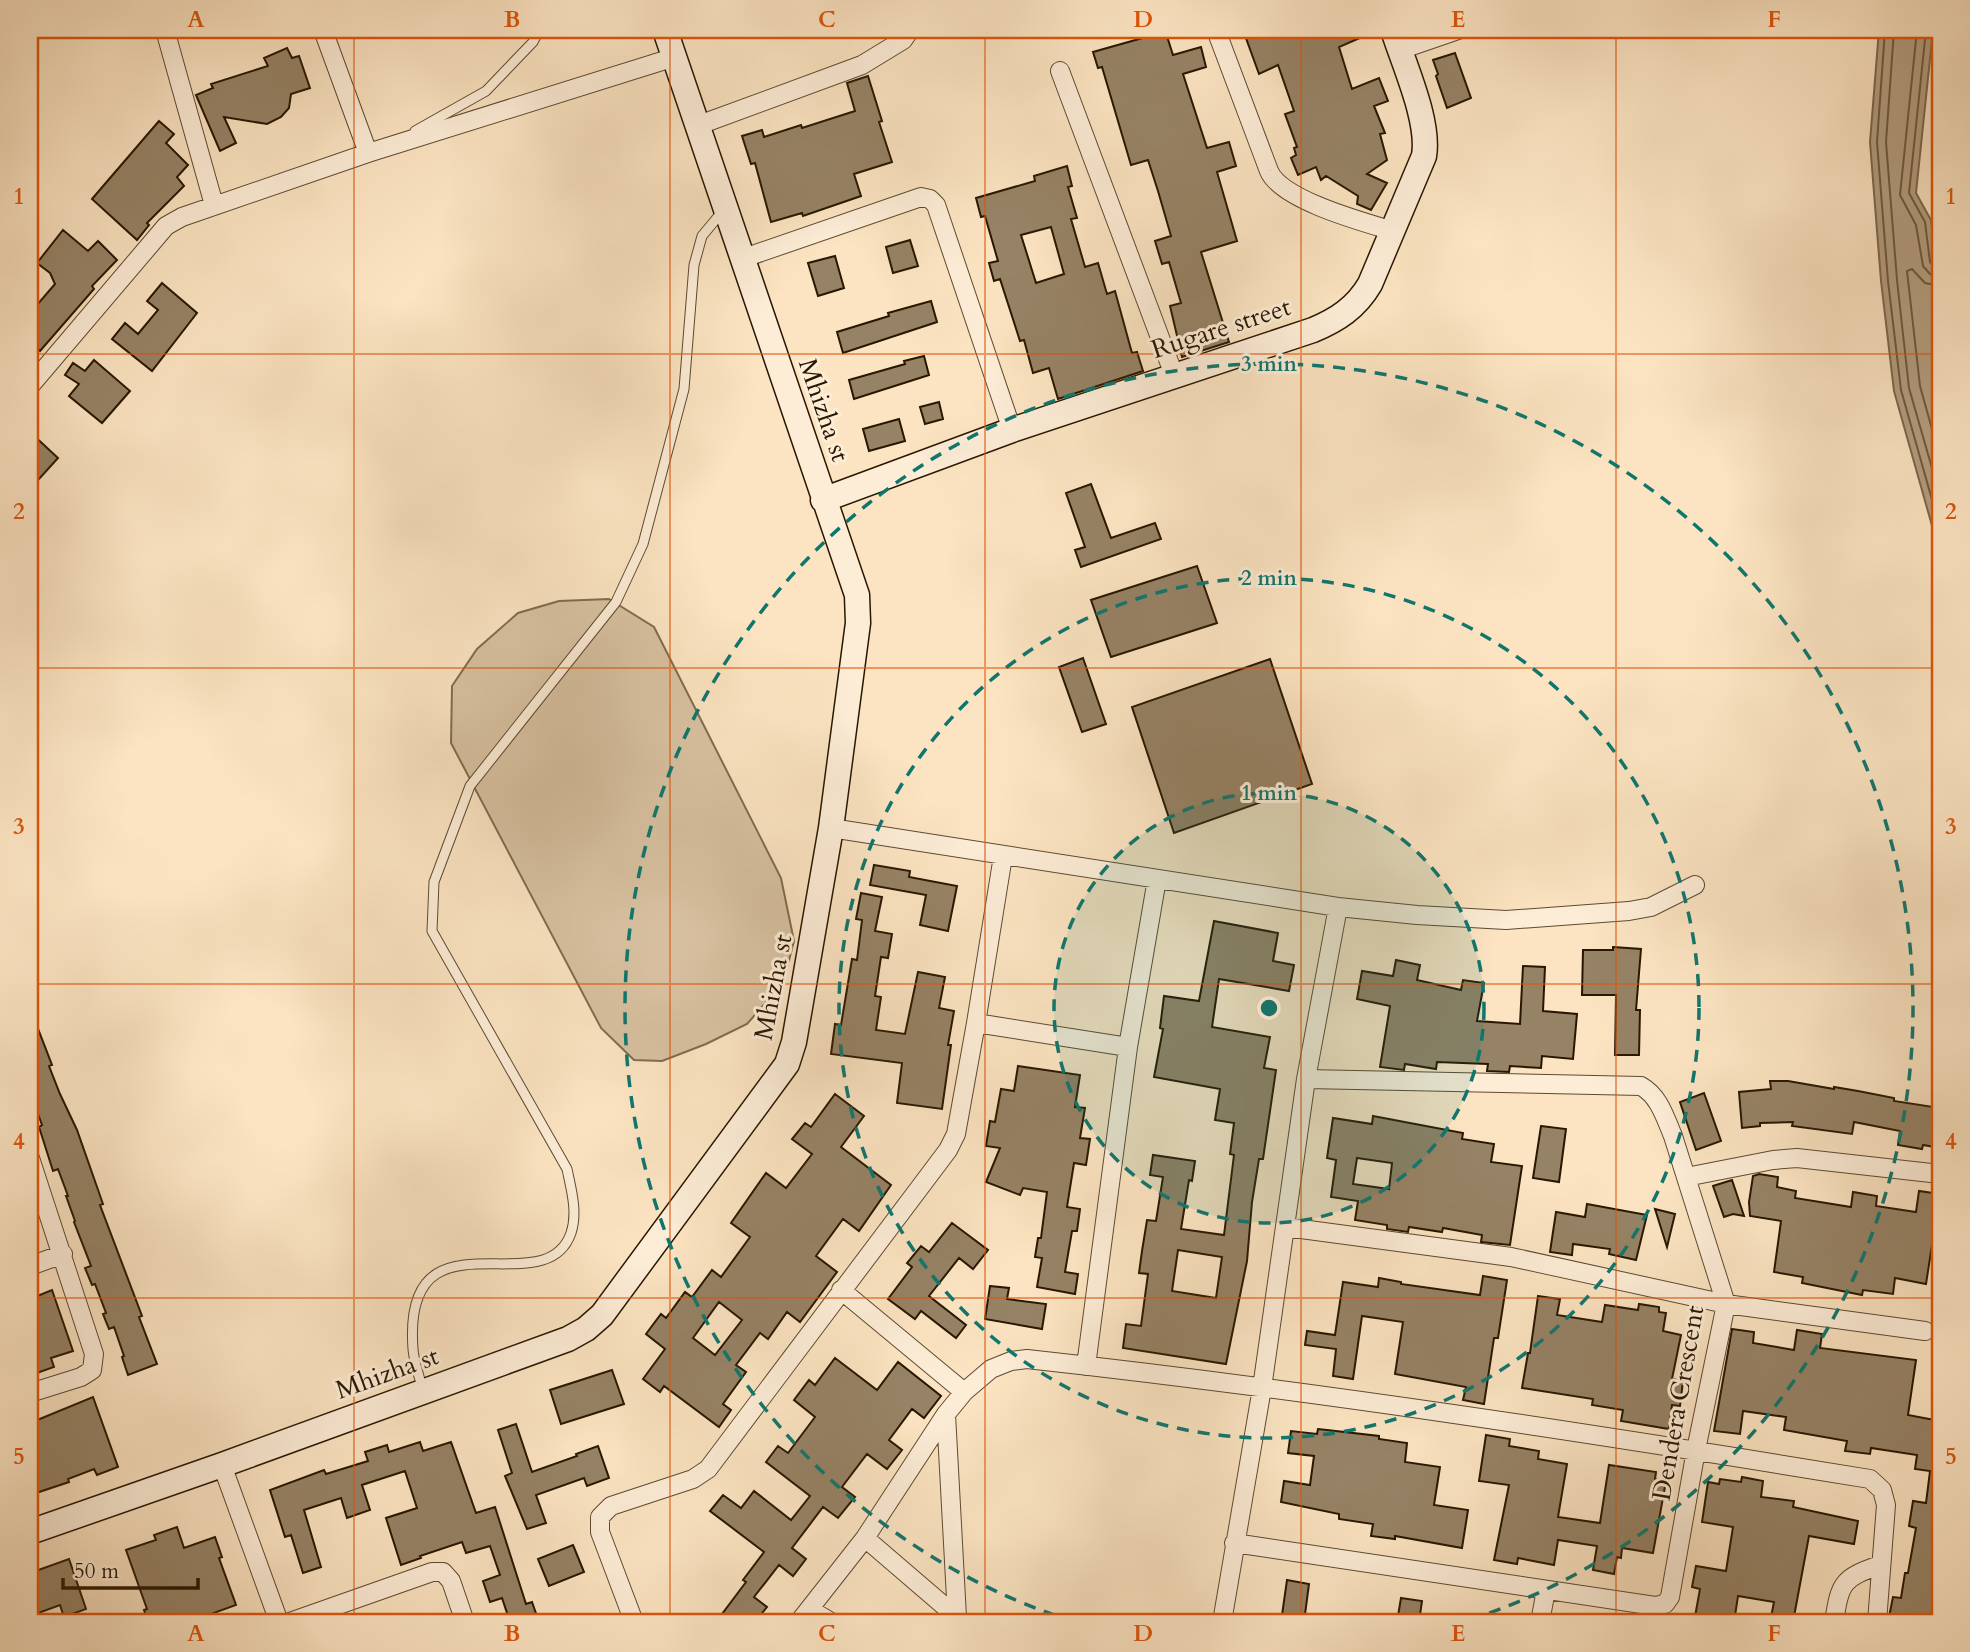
<svg xmlns="http://www.w3.org/2000/svg" width="1970" height="1652" font-family="Cardo,serif">
<rect width="100%" height="100%" fill="#fce4c2"/>
<filter id="stains"><feTurbulence type="fractalNoise" baseFrequency=".00286" numOctaves="4"/><feColorMatrix values="0 0 0 0 .2 0 0 0 0 .09 0 0 0 0 .02 0 0 0 .5 -.17"/></filter>
<radialGradient id="worn" r=".72"><stop offset=".6" stop-color="#630" stop-opacity="0"/><stop offset="1" stop-color="#630" stop-opacity=".3"/></radialGradient>
<path fill="#d8c1a1" stroke="#806c50" stroke-width="2" d="M609 599 654 627 781 878 794 941 783 983 747 1024 706 1044 662 1061 634 1060 601 1028 451 743 452 686 477 649 518 613 559 601Z"/>
<path fill="#b49e80" stroke="#7c684d" stroke-width="2" d="M1879 30H1933L1916 193 1931 220 1937 263 1940 311V554L1894 391 1881 281 1870 142Z"/>
<g fill="none" stroke-linecap="round" stroke-linejoin="round">
<path stroke="#6e5a40" stroke-width="2" d="M1885 30 1877 142 1888 281 1901 390 1940 528
M1894 30 1886 142 1897 280 1909 388 1940 496
M1917 30 1900 195 1916 225 1923 266 1930 274 1940 276
M1926 30 1909 193 1925 222 1930 262 1934 266 1940 267
M1940 286 1925 283 1912 269 1907 271 1920 386 1940 458"/>
</g>
<path fill="#968265" stroke="#281700" stroke-width="2" fill-rule="evenodd" d="M1155 30H1165L1173 55 1201 47 1206 67 1183 74 1207 148 1229 142 1236 166 1217 172 1237 241 1201 252 1229 342 1182 357 1170 306 1181 303 1169 262 1162 264 1155 241 1171 236 1158 191 1148 160 1131 165 1102 67 1098 68 1093 52 1146 37 1145 33Z
M1243 30H1378L1339 47 1352 89 1379 78 1388 101 1374 106 1385 133 1380 134 1387 160 1367 174 1387 183 1371 210 1357 204 1358 196 1326 176 1321 180 1316 167 1298 175 1291 158 1296 155 1294 148 1297 147 1285 114 1294 111 1278 65 1259 74Z
M287 48 292 58 299 56 310 88 291 94 289 108 281 117 267 124 224 117 236 143 220 151 196 95 213 88 211 84 268 66 264 58Z
M1455 53 1471 98 1447 108 1436 76 1438 74 1433 60Z
M868 76 882 121 879 122 892 162 854 174 861 196 803 216 802 213 771 222 755 163 751 164 742 136 762 130 764 137 801 125 802 128 855 111 847 83Z
M159 121 174 134 166 143 188 165 177 177 184 186 147 223 149 225 137 240 92 199Z
M1067 166 1072 186 1068 187 1077 218 1071 219 1085 267 1098 263 1107 294 1115 291 1132 353 1137 352 1143 371 1058 399 1049 368 1033 373 1024 340 1020 341 1000 279 994 281 989 263 998 261 985 216 981 217 976 198 1035 181 1034 176ZM1051 227 1064 274 1036 283 1021 235Z
M63 230 88 251 98 241 117 260 92 286 94 289 40 351 30 342V313L55 284 50 273 37 263Z
M910 240 918 266 893 273 886 247Z
M835 256 844 288 818 296 808 263Z
M162 283 197 313 152 371 112 339 125 323 138 334 158 310 147 301Z
M931 301 937 322 843 353 837 332 889 316 888 313Z
M924 356 929 375 854 399 849 380 905 364 904 361Z
M94 360 130 391 102 423 69 396 79 384 65 375 73 363 85 371Z
M939 402 943 419 925 424 920 407Z
M899 419 905 441 869 451 863 429Z
M30 432 58 458 30 489Z
M1091 484 1111 538 1155 523 1161 539 1081 567 1075 550 1085 547 1066 493Z
M1197 566 1217 623 1111 657 1091 600Z
M1083 658 1106 724 1082 732 1059 667Z
M1270 659 1312 784 1174 833 1132 707Z
M874 865 910 871 909 877 957 886 948 931 920 925 926 895 870 885Z
M861 893 882 897 875 931 892 934 888 958 881 957 875 996 881 997 876 1030 905 1034 918 972 945 977 939 1008 954 1011 948 1045H951L942 1109 897 1103 902 1063 831 1054 835 1024 841 1025 852 959 857 960 862 920 856 919Z
M1214 921 1278 933 1273 961 1294 965 1289 991 1219 979 1212 1027 1270 1037 1264 1068 1276 1070 1263 1159H1259L1252 1202 1247 1261 1226 1364 1123 1348 1126 1324 1141 1326 1148 1274 1139 1273 1142 1251 1147 1220 1156 1221 1163 1177 1150 1175 1153 1155 1195 1161 1192 1181 1189 1180 1181 1229 1224 1235 1234 1155 1230 1154 1234 1123 1215 1120 1220 1089 1154 1077 1163 1029 1160 1028 1164 996 1199 1001ZM1178 1250 1222 1257 1216 1298 1172 1291Z
M1613 947 1641 949 1636 1010H1640L1639 1055H1615L1616 995H1582L1583 950H1613Z
M1396 960 1420 965 1417 980 1461 990 1463 980 1484 983 1477 1021 1520 1024 1523 966 1545 967 1543 1011 1577 1014 1573 1059 1542 1056 1541 1068 1510 1066 1509 1072 1487 1071 1488 1064 1437 1062 1436 1069 1405 1064 1404 1070 1380 1067 1390 1006 1357 999 1362 971 1393 976Z
M30 1008 52 1065 49 1066 60 1094 77 1130 103 1204 100 1205 142 1316 139 1317 157 1364 128 1375 122 1357 124 1356 114 1327 109 1329 103 1314 106 1313 95 1284 92 1285 85 1268 91 1266 74 1222 75 1221 66 1196H68L58 1169 53 1171 39 1127 42 1125 30 1092Z
M1018 1066 1080 1075 1075 1107 1085 1108 1080 1138 1090 1139 1086 1165 1074 1163 1067 1207 1080 1209 1077 1231H1072L1065 1272 1078 1274 1075 1294 1037 1287 1042 1258 1035 1257 1038 1238H1041L1047 1192 1023 1188 1020 1195 986 1182 1000 1148 986 1146 990 1121 995 1122 1001 1089 1014 1091Z
M1770 1081H1788L1834 1089V1087L1858 1091 1894 1098V1101L1940 1108V1148L1923 1145 1922 1149 1898 1145 1900 1131 1854 1122 1852 1134 1792 1126 1793 1122 1760 1123V1126L1742 1128 1739 1092 1771 1089Z
M1704 1093 1721 1141 1696 1150 1680 1102Z
M835 1094 864 1116 841 1147 891 1185 859 1231 843 1219 816 1256 837 1272 800 1322 787 1312 768 1339 760 1333 736 1365 746 1372 723 1404 731 1410 719 1427 664 1386 660 1392 643 1379 665 1349 646 1334 661 1314 666 1318 685 1292 692 1297 712 1270 721 1277 750 1237 731 1223 766 1173 786 1188 812 1154 792 1139 805 1123 811 1127ZM719 1302 742 1320 715 1355 693 1338Z
M1373 1116 1463 1133 1462 1139 1494 1144 1491 1162 1522 1166 1510 1245 1481 1242 1482 1235 1443 1228 1442 1232 1409 1227 1408 1232 1387 1229V1225L1355 1220 1358 1201 1331 1197 1336 1160 1327 1158 1333 1118 1372 1124ZM1357 1158 1392 1163 1389 1189 1353 1184Z
M1541 1126 1566 1129 1559 1182 1533 1178Z
M1759 1174 1778 1177 1777 1187 1796 1191 1795 1198 1851 1207 1853 1192 1877 1196 1876 1206 1916 1212 1919 1191 1940 1194V1218L1936 1246 1932 1245 1926 1284 1895 1278 1893 1294 1863 1290 1862 1295 1802 1283 1803 1277 1774 1272 1781 1221 1750 1216 1749 1202 1753 1176Z
M1732 1180 1744 1216 1733 1214 1724 1217 1713 1186Z
M1587 1204 1647 1215 1636 1260 1609 1254 1610 1249 1573 1244 1572 1255 1550 1252 1556 1212 1585 1217Z
M1655 1209 1675 1214 1667 1247Z
M952 1223 988 1250 973 1269 959 1258 929 1296 966 1325 956 1338 921 1311 915 1319 888 1299 912 1267 907 1263 921 1246 929 1252Z
M1483 1276 1507 1280 1498 1338H1494L1484 1404 1463 1400 1466 1387 1395 1374 1403 1322 1362 1316 1353 1379 1333 1376 1336 1349 1305 1345 1307 1331 1335 1335 1343 1282 1378 1287 1379 1278 1401 1282V1284L1480 1295Z
M990 1286 1009 1288 1007 1299 1046 1304 1042 1329 985 1319Z
M52 1290 73 1351 51 1358 54 1367 37 1373 36 1369 30 1372V1299Z
M1538 1296 1560 1299 1557 1315 1602 1322 1605 1305 1638 1310 1639 1304 1659 1307V1312L1666 1313 1663 1331 1681 1335 1672 1379 1683 1381 1680 1406 1672 1405 1669 1429 1621 1421 1623 1410 1592 1405 1593 1399 1522 1388 1528 1353H1530Z
M1732 1329 1754 1332 1753 1343 1794 1350 1797 1330 1822 1334 1820 1348 1916 1360 1908 1415 1940 1421V1597L1936 1622H1888L1893 1597 1901 1598 1905 1573H1908L1916 1528 1909 1526 1913 1501 1926 1503 1930 1471 1915 1469 1917 1455 1871 1448 1870 1454 1845 1451 1847 1441 1784 1430 1786 1417 1743 1411 1740 1434 1714 1431Z
M835 1358 877 1390 898 1362 941 1396 924 1418 912 1409 889 1440 902 1450 887 1469 867 1454 842 1487 855 1497 838 1518 823 1507 792 1548 806 1559 793 1576 779 1565 754 1597 767 1607 755 1622H716L746 1582 743 1580 764 1552 710 1511 723 1495 741 1508 754 1491 791 1520 810 1496 766 1462 778 1446 788 1453 815 1417 794 1400 809 1380 815 1385Z
M612 1370 624 1404 561 1424 550 1390Z
M93 1397 118 1467 97 1475 94 1469 68 1479 69 1482 30 1495V1423Z
M516 1424 532 1472 577 1456 576 1454 598 1446 609 1478 587 1486 584 1478 536 1495 546 1523 527 1529 505 1476 512 1473 498 1430Z
M1318 1429 1379 1436V1439L1407 1443 1405 1462 1440 1467 1434 1505 1468 1510 1462 1548 1395 1536V1539L1371 1536 1373 1524 1339 1519V1514L1281 1502 1284 1481 1310 1485 1314 1456 1288 1453 1291 1431 1317 1434Z
M1486 1435 1510 1439 1509 1446 1539 1451 1538 1459 1567 1464 1558 1517 1600 1523 1609 1465 1656 1472 1655 1479 1666 1481 1653 1553 1622 1548 1621 1558 1617 1557 1614 1574 1593 1570 1597 1546 1558 1540 1554 1565 1518 1558 1517 1564 1494 1560 1509 1485 1479 1481Z
M420 1442 423 1451 451 1442 476 1513 495 1507 526 1604 532 1602 539 1622H510L502 1598 490 1602 483 1581 500 1575 490 1546 466 1553 462 1542 420 1556 421 1558 401 1565 386 1518 417 1508 405 1471 362 1485 370 1510 347 1518 341 1498 304 1510 321 1567 303 1573 291 1535 285 1537 270 1490 324 1470 326 1474 368 1461 365 1452 387 1445 389 1452Z
M1742 1477 1763 1481 1761 1497 1794 1501 1793 1507 1858 1521 1854 1544 1809 1536 1793 1622H1770L1774 1602 1738 1596 1734 1622H1694L1700 1589 1692 1587 1696 1566 1726 1571 1733 1527 1702 1522 1708 1482 1719 1484 1720 1479 1741 1482Z
M177 1527 184 1548 215 1537 222 1557 219 1558 236 1605 208 1615 211 1622H148L144 1610 147 1609 126 1550 156 1540 154 1535Z
M573 1545 584 1572 549 1586 538 1559Z
M69 1559 86 1609 64 1617 60 1605 30 1616V1573Z
M1287 1580 1309 1584 1304 1622H1281Z
M1401 1598 1422 1601 1419 1622H1397Z"/>
<g fill="none" stroke-linecap="round" stroke-linejoin="round">
<defs>
<path id="lane" d="M415 131 486 91 533 42 539 30
M423 1391C420 1378 414 1363 413 1349 402 1202 545 1308 571 1233 578 1212 571 1189 567 1169L432 931 434 882 470 786 616 602 643 544 684 389 694 265 702 236 722 212"/>
<path id="street" d="M165 30 214 205
M323 30 368 153
M1216 30 1269 171C1281 200 1363 222 1393 231
M1400 50 1458 30
M1060 71 1174 375
M699 125 862 65 903 40 910 30
M741 259 921 197 930 199 936 205 1012 430
M30 386 166 226 182 217 368 153 675 57
M831 828 1338 907 1417 915 1506 920 1629 911 1651 907 1695 885
M976 1023 1003 856
M1128 1047 1157 879
M30 1158 94 1354 92 1370 81 1377 30 1393
M1686 1177 1773 1160 1797 1158 1940 1174
M1286 1227 1511 1257 1726 1304 1925 1331
M30 1266 63 1254
M841 1290 964 1392
M946 1414 957 1617
M222 1465 279 1622
M865 1538 957 1617 959 1622
M1234 1543 1655 1606 1665 1604 1670 1597 1696 1450 1726 1304 1673 1136C1665 1117 1659 1096 1641 1086L1306 1079
M809 1609 831 1622
M290 1622 432 1572H443L451 1581 465 1622
M634 1622 600 1532V1517L611 1506 693 1479 708 1469 948 1150 956 1134 976 1023 1128 1047 1086 1366
M799 1622 865 1538 946 1414 964 1392 991 1369 1011 1361 1027 1359C1309 1390 1590 1433 1870 1479L1882 1490 1886 1505 1877 1622
M1222 1622 1262 1388 1306 1079 1338 907
M1540 1622 1546 1590
M1834 1622C1840 1583 1842 1578 1880 1565"/>
<path id="secondary" d="M823 500 1012 430 1313 330C1337 320 1356 308 1370 284L1424 156C1430 121 1404 65 1393 30
M30 1532 222 1465 568 1339 586 1329 602 1315 787 1064 794 1042 831 828 858 623 857 595 665 30"/>
</defs>
<use href="#lane" stroke="#5d4a30" stroke-width="11"/>
<use href="#street" stroke="#5d4a30" stroke-width="20"/>
<use href="#secondary" stroke="#281700" stroke-width="27"/>
<use href="#lane" stroke="#fdedd7" stroke-width="9"/>
<use href="#street" stroke="#fdedd7" stroke-width="18"/>
<use href="#secondary" stroke="#fdedd7" stroke-width="24"/>
</g>
<path fill="none" stroke="#de560b" stroke-width="2" stroke-opacity="0.55" d="M354 30V1622M670 30V1622M985 30V1622M1301 30V1622M1616 30V1622M30 354H1940M30 668H1940M30 984H1940M30 1298H1940"/>
<circle cx="1269" cy="1008" r="215" fill="#0f766e" fill-opacity=".12"/>
<g fill="none" stroke="#0f766e" stroke-width="3.5" stroke-dasharray="12 9">
<circle cx="1269" cy="1008" r="215"/>
<circle cx="1269" cy="1008" r="430"/>
<path d="M1075 1622A644 644 0 1 1 1463 1622"/>
</g>
<g text-anchor="middle" dominant-baseline="central" stroke-width="6" stroke-linejoin="round" paint-order="stroke">
<g font-size="26" fill="#281700" stroke="#fdedd7">
<text transform="translate(1221 328) rotate(-18)">Rugare street</text>
<text transform="translate(824 410) rotate(71)">Mhizha st</text>
<text transform="translate(773 987) rotate(-79)">Mhizha st</text>
<text transform="translate(387 1373) rotate(-20)">Mhizha st</text>
<text transform="translate(1678 1403) rotate(-80)">Dendera Crescent</text>
</g>
</g>
<circle cx="1269" cy="1008" r="10" fill="#0f766e" stroke="#fdedd7" stroke-width="3.5"/>
<g font-size="21" text-anchor="middle" font-weight="bold" fill="#0f766e" stroke="#fdedd7" stroke-width="6" stroke-linejoin="round" paint-order="stroke">
<text x="1269" y="371">3 min</text>
<text x="1269" y="585">2 min</text>
<text x="1269" y="800">1 min</text>
</g>
<rect width="1970" height="1652" fill="none" stroke="#fce4c2" stroke-width="77"/>
<path d="M63 1578v10h135v-10" fill="none" stroke="#281700" stroke-width="3.5"/>
<text x="74" y="1578" font-size="21" fill="#281700" stroke="#fdedd7" stroke-width="5" paint-order="stroke">50 m</text>
<rect x="38" y="38" width="1894" height="1576" fill="none" stroke="#de560b" stroke-width="2.5"/>
<g font-size="23" text-anchor="middle" font-weight="bold" fill="#de560b">
<text x="196" y="27">A</text>
<text x="512" y="27">B</text>
<text x="827" y="27">C</text>
<text x="1143" y="27">D</text>
<text x="1458" y="27">E</text>
<text x="1774" y="27">F</text>
<text x="19" y="204">1</text>
<text x="1951" y="204">1</text>
<text x="19" y="519">2</text>
<text x="1951" y="519">2</text>
<text x="19" y="834">3</text>
<text x="1951" y="834">3</text>
<text x="19" y="1149">4</text>
<text x="1951" y="1149">4</text>
<text x="19" y="1464">5</text>
<text x="1951" y="1464">5</text>
<text x="196" y="1641">A</text>
<text x="512" y="1641">B</text>
<text x="827" y="1641">C</text>
<text x="1143" y="1641">D</text>
<text x="1458" y="1641">E</text>
<text x="1774" y="1641">F</text>
</g>
<rect width="100%" height="100%" filter="url(#stains)"/>
<rect width="100%" height="100%" fill="url(#worn)"/>
</svg>
